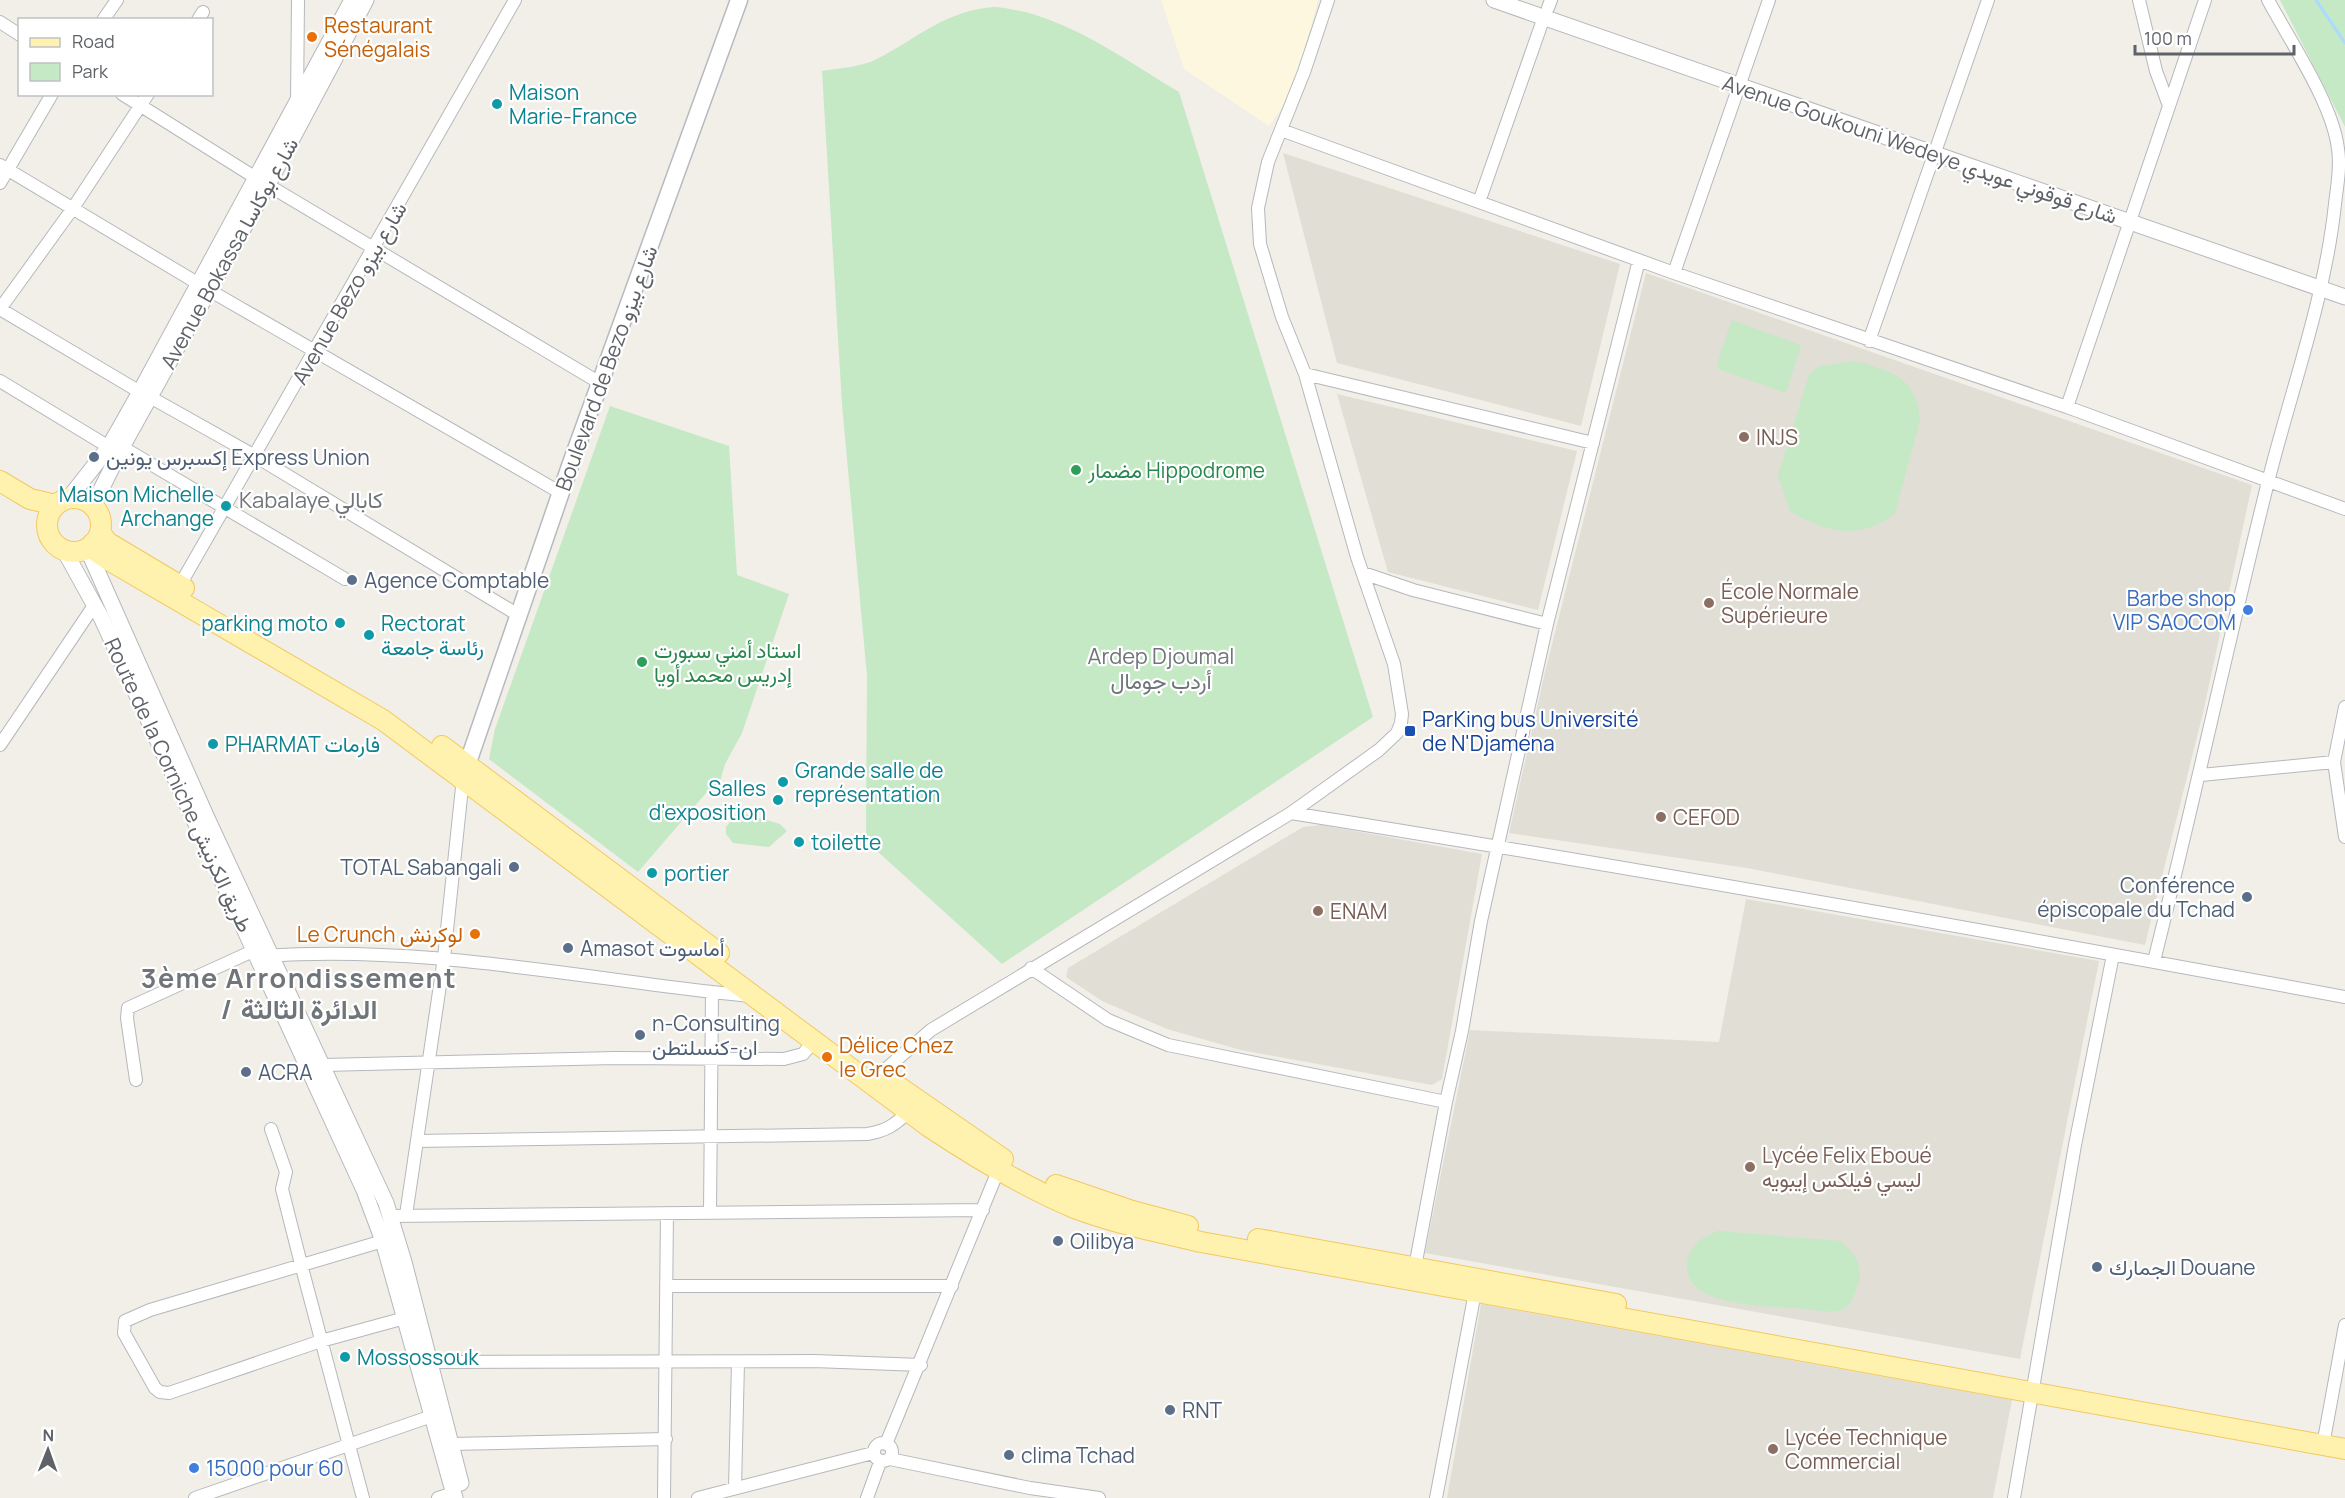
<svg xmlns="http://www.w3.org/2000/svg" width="2345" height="1498" viewBox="0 0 2345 1498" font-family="Manrope,Vazirmatn,sans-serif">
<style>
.commercial{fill:#fef7e0}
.education{fill:#e1ded6}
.green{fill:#c5e8c5}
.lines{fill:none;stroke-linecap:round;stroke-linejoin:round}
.stream{stroke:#aadaff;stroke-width:3}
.minor-casing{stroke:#b5b8bc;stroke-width:14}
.tertiary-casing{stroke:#b5b8bc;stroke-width:17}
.secondary-casing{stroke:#b6babf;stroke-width:19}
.primary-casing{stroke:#f2c960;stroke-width:22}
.minor{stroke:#fff;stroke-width:12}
.tertiary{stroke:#fff;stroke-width:15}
.secondary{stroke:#fff;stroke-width:16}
.primary{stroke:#fff2af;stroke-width:20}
.food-dot{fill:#e8710a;stroke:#fff;stroke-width:2}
.culture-dot{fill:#0f9aa8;stroke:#fff;stroke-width:2}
.education-dot{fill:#8d6e63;stroke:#fff;stroke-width:2}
.service-dot{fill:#5c6f8a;stroke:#fff;stroke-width:2}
.leisure-dot{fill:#2e9e5b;stroke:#fff;stroke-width:2}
.shop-dot{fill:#3f7fe0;stroke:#fff;stroke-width:2}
.transit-dot{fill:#1a4fb4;stroke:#fff;stroke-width:2}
.labels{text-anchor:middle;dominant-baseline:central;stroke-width:4.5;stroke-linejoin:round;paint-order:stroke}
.food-label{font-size:21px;fill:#c56008;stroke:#fff;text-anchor:start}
.culture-label{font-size:21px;fill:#0d838f;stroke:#fff;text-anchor:start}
.street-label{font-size:21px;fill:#5f6368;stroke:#fff}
.education-label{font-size:21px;fill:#785e54;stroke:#fff;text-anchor:start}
.service-label{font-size:21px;fill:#4e5e75;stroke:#fff;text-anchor:start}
.leisure-label{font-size:21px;fill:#27864d;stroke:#fff;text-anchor:start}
.shop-label{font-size:21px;fill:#366cbe;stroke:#fff;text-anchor:end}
.transit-label{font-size:21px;fill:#164399;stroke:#fff;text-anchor:start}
.neighbourhood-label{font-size:22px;fill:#70757a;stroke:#fff}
.district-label{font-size:27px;font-weight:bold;letter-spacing:1.5px;fill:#70757a;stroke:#fff}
</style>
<rect width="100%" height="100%" fill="#f1efe8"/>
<!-- commercial -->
<path class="commercial" d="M1161 0H1318L1298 74 1287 100 1269 126 1184 69Z"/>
<!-- education -->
<path class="education" d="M1283 153 1620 264 1581 426 1337 363Z
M1646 273 2252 485 2203 713 2145 945 1747 868 1509 833 1545 672Z
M1337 394 1577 451 1538 610 1388 572Z
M1321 825 1482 854 1442 1079 1432 1085 1241 1050 1167 1029 1102 1001 1066 977 1068 968 1303 827Z
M1746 899 2099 961 2020 1359 1425 1253 1470 1030 1719 1042Z
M1481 1304 2012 1400 1993 1498H1447Z"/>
<!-- green -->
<path class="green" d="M2280 0H2345V127Z
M995 7C1063 13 1121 58 1179 92L1373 717 1002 964 866 841 867 676 842 404 822 71C839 68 862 67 877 59 918 38 946 10 995 7Z
M1732 320 1801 345 1786 393 1718 369 1717 364Z
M1854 361C1891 370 1918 378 1920 421L1895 513C1861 541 1825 533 1790 511L1778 476 1809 374 1820 366Z
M610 406 729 446 737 575 789 594 742 733 725 764 718 788 712 786 638 872 489 759 495 729Z
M738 812 780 824 787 831 769 847 733 843 726 834V827Z
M1718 1231 1841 1241C1854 1253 1864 1266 1858 1284 1854 1295 1853 1305 1841 1310 1829 1314 1808 1309 1795 1308 1766 1306 1676 1307 1688 1258 1692 1243 1705 1236 1718 1231Z"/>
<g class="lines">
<!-- stream -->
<path class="stream" d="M2316 0 2345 43"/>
<defs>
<path id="minor" d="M2139 0 2156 71 2168 103
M1548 8 1551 0
M103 20 117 0
M198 20 203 12
M0 22 20 35
M122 94 256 178 600 383
M297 102 298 0
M1281 130 1674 273 2067 407 2345 509
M0 165 199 284
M0 183 52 94
M1479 202 1544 17
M1674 273 1769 0
M209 290 561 493
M1869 341 1988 0
M1305 374 1593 443
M0 381 109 447
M140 392 0 309 73 208 148 94
M150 397 255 456 520 616
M2067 407 2205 0
M122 447 345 579
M1363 573 1413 590 1547 624
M180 585 515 0
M2345 707 2334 762 2345 837
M0 745 95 604
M2201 775 2334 762
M1291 813C1643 869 1994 932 2345 997
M265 956C414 945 564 975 712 992
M2154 961C2194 802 2228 642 2268 482 2291 390 2325 299 2335 204 2337 186 2341 167 2338 149 2333 104 2290 41 2268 0
M1031 968 1108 1020 1168 1045 1446 1102
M323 1065 615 1058 784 1059 803 1054 814 1041
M136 1080 127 1018 128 1008 255 950
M872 1084 880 1074 931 1030 1291 813 1379 750 1397 733 1401 723 1402 714 1394 664 1357 557 1305 374 1282 317 1260 244 1258 208 1268 162 1304 72 1328 0
M271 1129 286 1172 282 1189 301 1264 363 1498
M417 1141 867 1134C886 1131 895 1125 908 1112
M710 1212 712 992 751 996
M406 1215 444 958 463 778
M391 1216 983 1210
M383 1241 150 1310 125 1321 124 1333 155 1388 160 1392 169 1393 321 1341 405 1318
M1415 1267 1446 1102 1462 1031 1481 921 1547 624 1639 260
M666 1286H952
M430 1362 814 1361 921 1365
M874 1452a9 9 0 1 1 18 0a9 9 0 1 1-18 0Z
M451 1444 666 1439
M886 1444 1000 1166
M2323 1445 2345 1325
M890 1459 1030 1488 1099 1498
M735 1488 738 1362
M195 1498 432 1416
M438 1498 454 1493
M664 1498 667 1213
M698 1498 873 1453
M867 1498 880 1462
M1436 1498 1476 1287
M2014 1498 2075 1145 2113 955"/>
<path id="tertiary" d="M1494 0 2345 297
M69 498 109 447 140 392 352 0
M93 506 122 447 268 184 366 0
M87 548 207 818 386 1203 404 1262 461 1483
M64 550 101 617 364 1190 383 1241 455 1498"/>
<path id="secondary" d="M464 774 571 463 739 0"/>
<path id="primary" d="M0 481 30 499 56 505
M47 525a27 27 0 1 1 54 0a27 27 0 1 1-54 0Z
M100 532 107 542 184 588
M93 543 98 553 107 559 383 720 928 1126C976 1158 1024 1187 1077 1209 1117 1224 1160 1232 1201 1242L2345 1449
M442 746 719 953
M889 1080 1003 1159
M1056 1185 1132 1211 1188 1226
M1258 1239 1616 1304"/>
</defs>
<!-- minor casing -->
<use href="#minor" class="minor-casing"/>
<!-- tertiary casing -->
<use href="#tertiary" class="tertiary-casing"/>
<!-- secondary casing -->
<use href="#secondary" class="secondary-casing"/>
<!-- primary casing -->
<use href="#primary" class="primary-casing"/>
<!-- minor -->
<use href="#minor" class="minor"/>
<!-- tertiary -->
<use href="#tertiary" class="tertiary"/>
<!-- secondary -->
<use href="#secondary" class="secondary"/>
<!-- primary -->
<use href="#primary" class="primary"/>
</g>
<!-- markers -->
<g class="food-dot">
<circle cx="312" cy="37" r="6"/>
<circle cx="475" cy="934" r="6"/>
<circle cx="827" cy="1057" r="6"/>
</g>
<g class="culture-dot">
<circle cx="497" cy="104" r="6"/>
<circle cx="226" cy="506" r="6"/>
<circle cx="340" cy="623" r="6"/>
<circle cx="369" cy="635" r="6"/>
<circle cx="213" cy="744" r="6"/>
<circle cx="783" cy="782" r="6"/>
<circle cx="778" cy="800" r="6"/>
<circle cx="799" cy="842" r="6"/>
<circle cx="652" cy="873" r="6"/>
<circle cx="345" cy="1357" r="6"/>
</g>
<g class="education-dot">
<circle cx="1744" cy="437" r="6"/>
<circle cx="1709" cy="603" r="6"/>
<circle cx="1661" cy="817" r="6"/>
<circle cx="1318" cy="911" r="6"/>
<circle cx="1750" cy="1167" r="6"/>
<circle cx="1773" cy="1449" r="6"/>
</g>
<g class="service-dot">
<circle cx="94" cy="457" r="6"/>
<circle cx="352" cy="580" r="6"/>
<circle cx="514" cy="867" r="6"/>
<circle cx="2247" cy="897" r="6"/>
<circle cx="568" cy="948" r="6"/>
<circle cx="640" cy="1035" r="6"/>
<circle cx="246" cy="1072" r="6"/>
<circle cx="1058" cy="1241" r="6"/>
<circle cx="2097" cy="1267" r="6"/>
<circle cx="1170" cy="1410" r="6"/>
<circle cx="1009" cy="1455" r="6"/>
</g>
<g class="leisure-dot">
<circle cx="1076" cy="470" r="6"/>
<circle cx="642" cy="662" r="6"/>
</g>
<g class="shop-dot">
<circle cx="2248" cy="610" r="6"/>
<circle cx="194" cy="1468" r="6"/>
</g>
<rect class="transit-dot" x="1404" y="725" width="12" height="12" rx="3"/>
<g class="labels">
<!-- food labels -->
<g class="food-label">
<text x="324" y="25">Restaurant<tspan x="324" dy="24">Sénégalais</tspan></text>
<text x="463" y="934" text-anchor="end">Le Crunch لوكرنش</text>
<text x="839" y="1045">Délice Chez<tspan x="839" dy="24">le Grec</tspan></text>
</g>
<!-- culture labels -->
<g class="culture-label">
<text x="509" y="92">Maison<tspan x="509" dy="24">Marie-France</tspan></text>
<text x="214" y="494" text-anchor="end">Maison Michelle<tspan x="214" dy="24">Archange</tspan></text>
<text x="328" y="623" text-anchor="end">parking moto</text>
<text x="381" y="623">Rectorat<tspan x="381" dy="24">رئاسة جامعة</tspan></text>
<text x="225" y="744">PHARMAT فارمات</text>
<text x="795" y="770">Grande salle de<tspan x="795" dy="24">représentation</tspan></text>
<text x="766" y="788" text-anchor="end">Salles<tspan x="766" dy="24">d'exposition</tspan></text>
<text x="811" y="842">toilette</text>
<text x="664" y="873">portier</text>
<text x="357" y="1357">Mossossouk</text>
</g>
<!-- street labels -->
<g class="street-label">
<text transform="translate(1920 149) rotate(19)">Avenue Goukouni Wedeye شارع قوقوني عويدي</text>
<text transform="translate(229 253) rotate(-61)">Avenue Bokassa شارع بوكاسا</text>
<text transform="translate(349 293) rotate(-60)">Avenue Bezo شارع بيزو</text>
<text transform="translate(606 368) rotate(-70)">Boulevard de Bezo شارع بيزو</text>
<text transform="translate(179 785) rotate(65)">Route de la Corniche طريق الكرنيش</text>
</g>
<!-- education labels -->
<g class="education-label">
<text x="1756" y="437">INJS</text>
<text x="1721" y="591">École Normale<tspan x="1721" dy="24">Supérieure</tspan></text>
<text x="1673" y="817">CEFOD</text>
<text x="1330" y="911">ENAM</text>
<text x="1762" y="1155">Lycée Felix Eboué<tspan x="1762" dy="24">ليسي فيلكس إيبويه</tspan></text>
<text x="1785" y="1437">Lycée Technique<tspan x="1785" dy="24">Commercial</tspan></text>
</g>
<!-- service labels -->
<g class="service-label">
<text x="106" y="457">إكسبرس يونين Express Union</text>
<text x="364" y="580">Agence Comptable</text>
<text x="502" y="867" text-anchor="end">TOTAL Sabangali</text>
<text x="2235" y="885" text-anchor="end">Conférence<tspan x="2235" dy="24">épiscopale du Tchad</tspan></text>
<text x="580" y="948">Amasot أماسوت</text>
<text x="652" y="1023">n-Consulting<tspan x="652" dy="24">ان-كنسلتطن</tspan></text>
<text x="258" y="1072">ACRA</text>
<text x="1070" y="1241">Oilibya</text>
<text x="2109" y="1267">الجمارك Douane</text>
<text x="1182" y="1410">RNT</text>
<text x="1021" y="1455">clima Tchad</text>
</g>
<!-- leisure labels -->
<g class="leisure-label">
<text x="1088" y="470">مضمار Hippodrome</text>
<text x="654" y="650">استاد أمني سبورت<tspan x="654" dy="24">إدريس محمد أويا</tspan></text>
</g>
<!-- shop labels -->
<g class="shop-label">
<text x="2236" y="598">Barbe shop<tspan x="2236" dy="24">VIP SAOCOM</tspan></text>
<text x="206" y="1468" text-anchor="start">15000 pour 60</text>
</g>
<!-- transit labels -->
<g class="transit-label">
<text x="1422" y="719">ParKing bus Université<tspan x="1422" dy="24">de N'Djaména</tspan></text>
</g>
<!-- neighbourhood labels -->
<g class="neighbourhood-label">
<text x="311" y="500">Kabalaye كابالي</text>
<text x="1161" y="656">Ardep Djoumal<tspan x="1161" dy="25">أردب جومال</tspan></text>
</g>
<!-- district labels -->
<g class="district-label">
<text x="299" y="977">3ème Arrondissement<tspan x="299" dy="31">/ الدائرة الثالثة</tspan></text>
</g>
</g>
<!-- legend -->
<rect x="18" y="18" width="195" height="78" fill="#ffffff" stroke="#bfc1c3" stroke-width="1.5"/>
<rect x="30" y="38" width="30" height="9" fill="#fff2af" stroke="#bfc1c3" stroke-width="1.5"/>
<text x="72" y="48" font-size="18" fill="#5f6368">Road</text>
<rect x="30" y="63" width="30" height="18" fill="#c5e8c5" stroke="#bfc1c3" stroke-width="1.5"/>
<text x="72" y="78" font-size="18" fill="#5f6368">Park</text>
<!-- north arrow -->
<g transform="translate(48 1450) rotate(1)" stroke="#ffffff" stroke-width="4.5" paint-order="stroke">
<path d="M0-4.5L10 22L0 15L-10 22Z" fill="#5f6368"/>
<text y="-9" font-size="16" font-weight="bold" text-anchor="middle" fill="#5f6368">N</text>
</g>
<!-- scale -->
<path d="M2135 45v9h159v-9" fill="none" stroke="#5f6368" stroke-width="3"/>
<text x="2144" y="45" font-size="18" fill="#5f6368" stroke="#ffffff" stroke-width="4.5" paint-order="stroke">100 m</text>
</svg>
